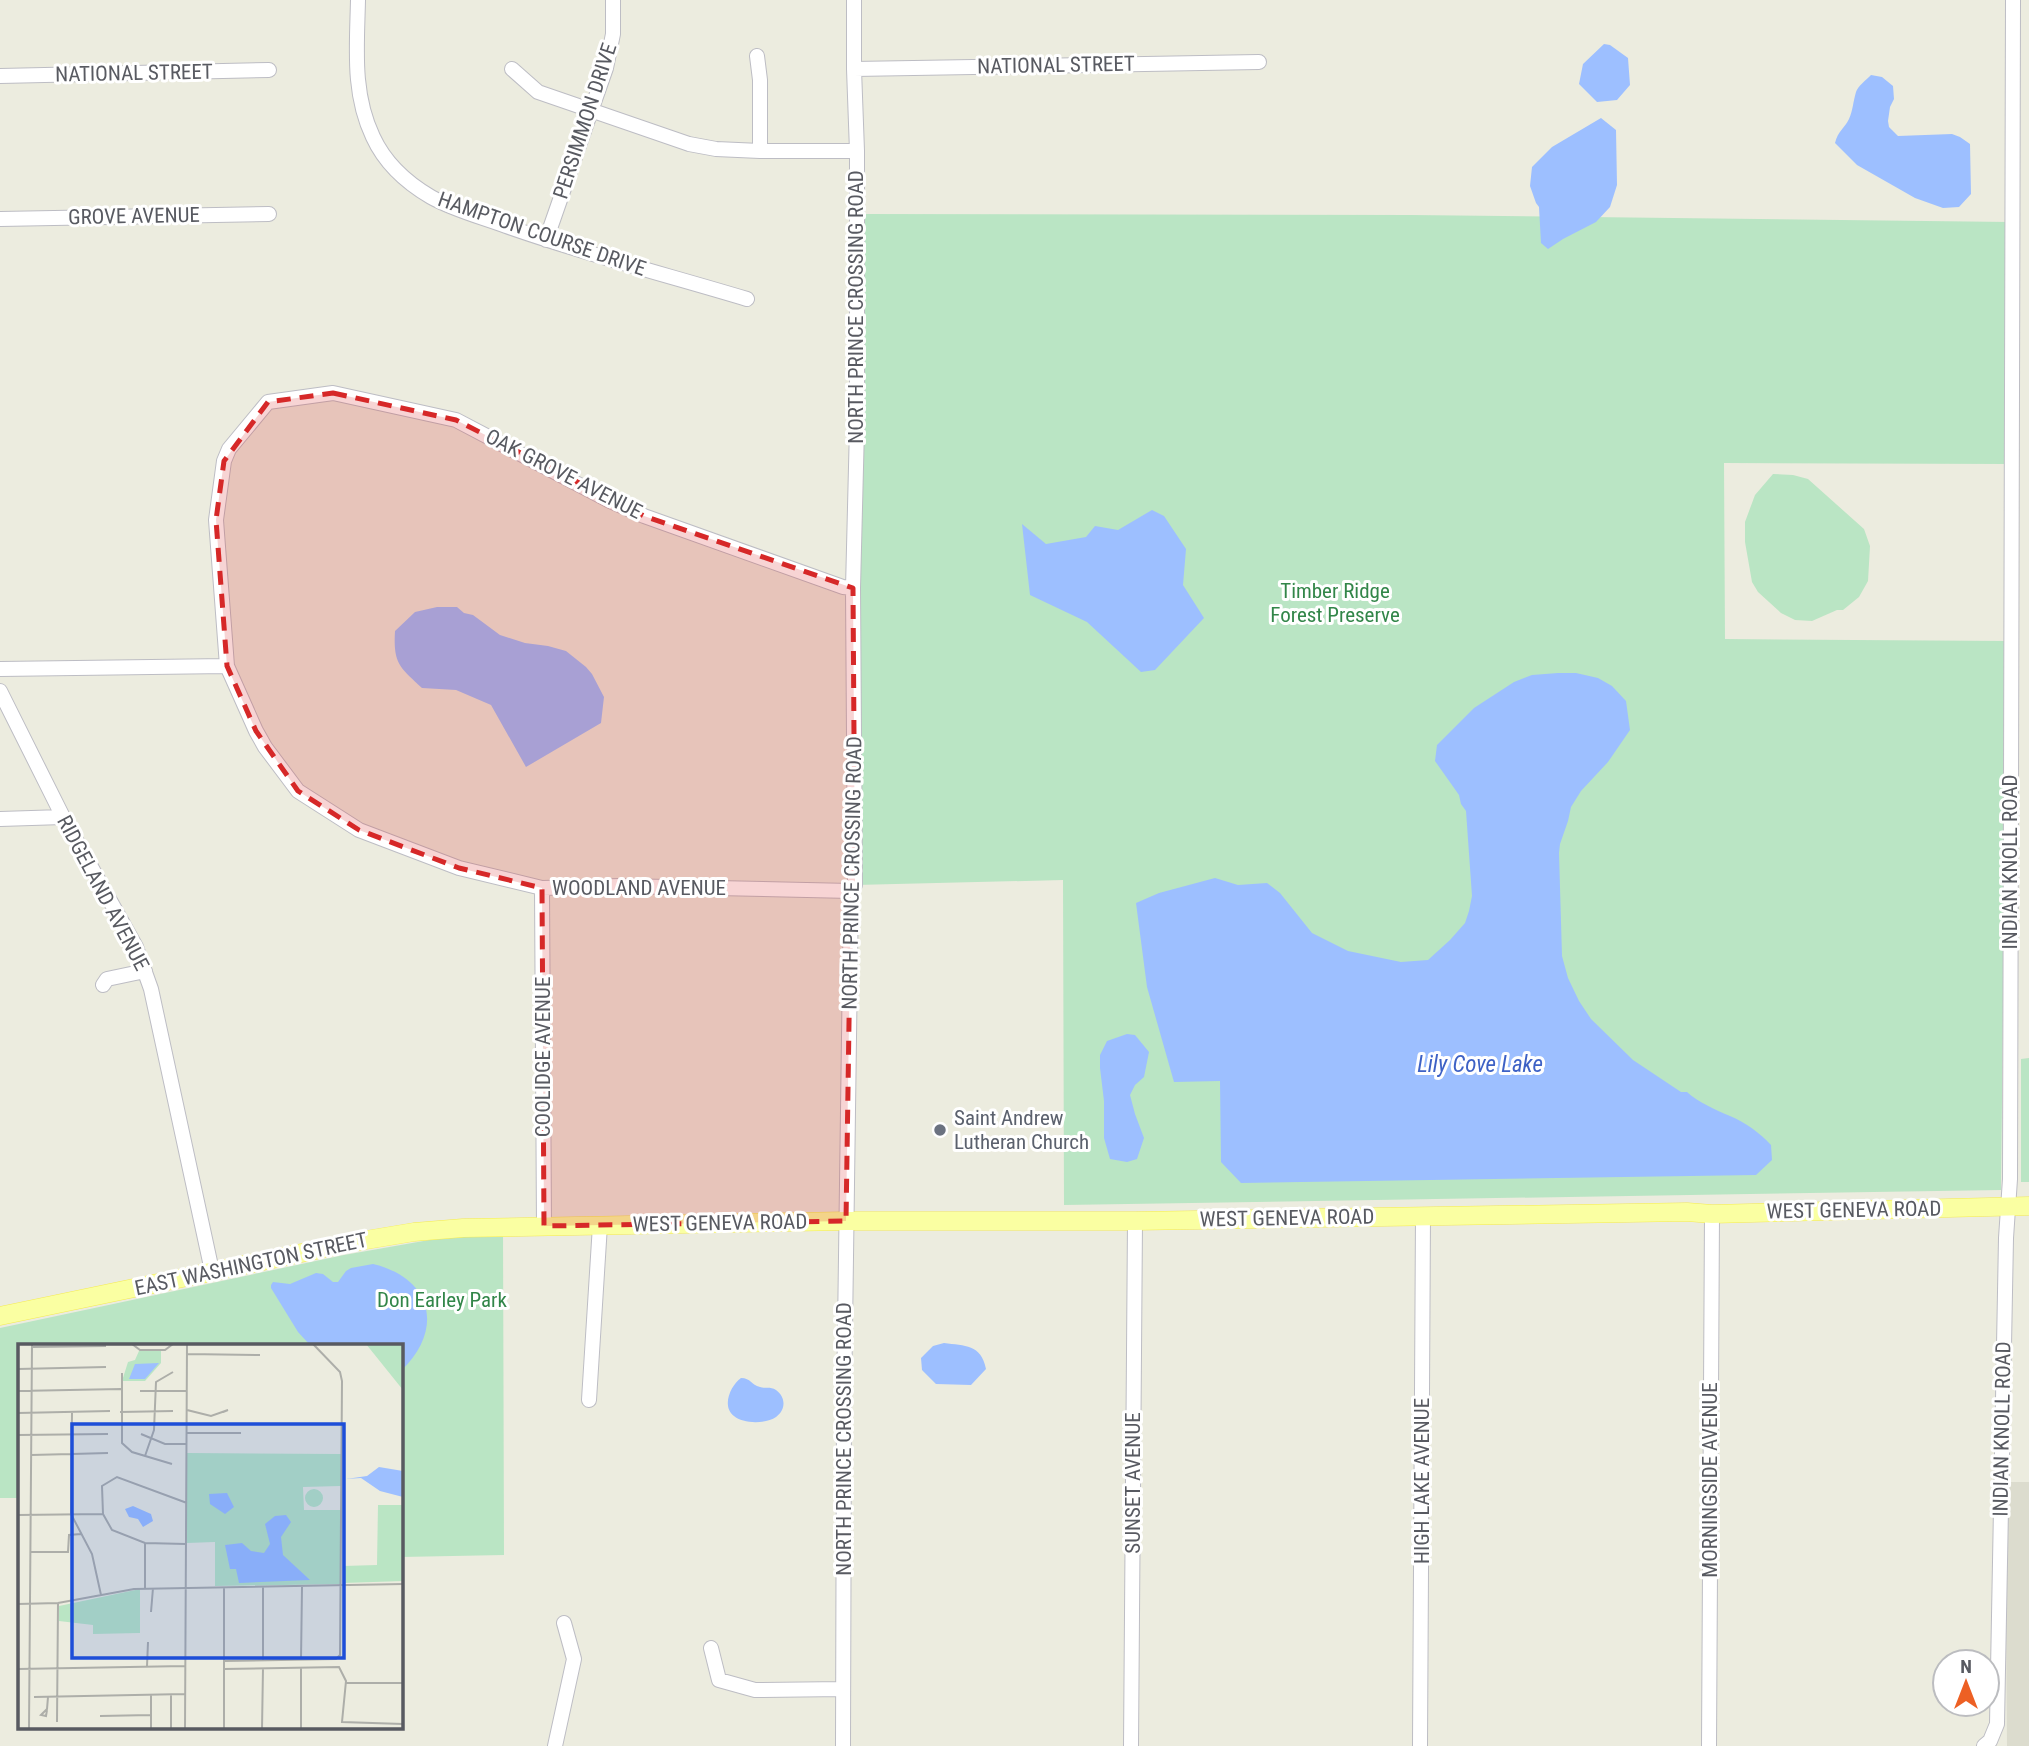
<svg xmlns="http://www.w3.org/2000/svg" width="2029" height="1746" viewBox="0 0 2029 1746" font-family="'Roboto Condensed',sans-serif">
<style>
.education{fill:#dcdcce}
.green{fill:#bae5c4}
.water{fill:#9dbfff}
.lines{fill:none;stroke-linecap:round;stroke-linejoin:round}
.minor-casing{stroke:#bdbdc4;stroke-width:16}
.major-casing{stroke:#f5eb50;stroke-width:19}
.minor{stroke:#fff;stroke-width:14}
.major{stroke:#faffa2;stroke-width:18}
.marked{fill:#d62828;fill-opacity:0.2;stroke:#d62828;stroke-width:5;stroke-dasharray:14 9;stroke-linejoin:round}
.worship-dot{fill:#6b7280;stroke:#fff;stroke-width:2.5}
.labels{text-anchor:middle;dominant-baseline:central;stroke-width:6;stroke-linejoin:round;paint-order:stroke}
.street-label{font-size:21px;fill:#585a61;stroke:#fff}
.park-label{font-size:21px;fill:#328649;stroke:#fff}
.worship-label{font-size:21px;fill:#5b616d;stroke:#fff;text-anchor:start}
.water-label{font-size:23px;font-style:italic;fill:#3d61c5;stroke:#fff}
.inset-road{fill:none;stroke:#adaea9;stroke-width:2}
.view{fill:#1d4ed8;fill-opacity:0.15;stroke:#1d4ed8;stroke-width:3.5}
.inset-edge{fill:none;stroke:#585a61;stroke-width:3.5}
</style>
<rect width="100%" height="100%" fill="#ececdf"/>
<!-- education -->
<path class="education" d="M2005 1482H2029V1746H2007Z"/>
<!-- green -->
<path class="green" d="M857 214 1411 215 2010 222 2008 464 1724 463 1725 639 2007 641 2001 1190 1064 1205 1063 880 855 885Z
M1773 474 1793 475 1808 479 1864 529 1870 546 1868 581 1859 597 1843 610H1837L1812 621 1795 620 1781 613 1758 592 1752 582 1745 542V522L1755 495Z
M2029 1058V1182H2021V1059Z
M503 1227 504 1555 401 1557V1345H19V1498H0V1328L344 1255Z"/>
<!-- water -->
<path class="water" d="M1604 44 1610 45 1628 58 1630 85 1617 100 1597 102 1579 84 1583 64Z
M1871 75 1882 77 1893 86 1894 99 1890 107 1888 121 1889 127 1898 136 1952 134 1960 137 1970 144 1971 194 1959 207 1943 208 1915 198 1857 165 1835 143C1838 131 1844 129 1849 119 1853 110 1853 102 1856 92 1858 86 1866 80 1871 75Z
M1601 118 1616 130 1617 185 1610 207 1596 222 1563 239 1548 249 1541 243 1539 207 1536 203 1530 186 1532 167 1552 147Z
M1152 510 1164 516 1186 549 1183 585 1204 618 1155 670 1141 672 1087 622 1030 595 1022 524 1046 544 1086 537 1095 526 1118 530Z
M437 607H457L464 613 473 615 500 635 525 643 548 646 566 651 586 667 592 674 604 697 601 723 526 767 491 705 456 690 422 688C400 667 393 664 395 631L415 612Z
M1558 673H1576L1598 678 1612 686 1626 701 1630 730 1608 762 1581 791 1571 807 1568 821 1560 844 1559 853 1562 956 1568 978 1579 1001 1591 1019 1633 1060 1681 1092H1687C1698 1102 1716 1110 1730 1116 1745 1122 1760 1133 1771 1145L1772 1160 1756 1175 1241 1183 1221 1162 1220 1081 1174 1082 1147 987 1136 903 1159 893 1215 878 1238 885 1267 883 1280 893 1312 933 1348 951 1401 962 1428 960 1450 940 1465 923 1469 911 1472 896 1466 811 1461 804 1459 795 1435 761 1437 745 1474 708 1514 682 1532 675Z
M1127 1034 1135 1035 1149 1052 1144 1077 1135 1085 1130 1095 1135 1114 1144 1138 1137 1159 1127 1162 1110 1159 1104 1138V1101L1100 1068V1055L1107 1041Z
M373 1264C432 1278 445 1329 401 1371V1345H310L298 1332 271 1288V1285L273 1282 290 1284 316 1273 323 1274 333 1282H338L346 1271 351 1268Z
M944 1343C965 1346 981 1344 986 1369L971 1385 936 1384 922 1370 921 1358 933 1346Z
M741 1378C751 1378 751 1385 760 1387 765 1389 770 1386 776 1390 786 1397 786 1410 776 1417 766 1424 743 1424 734 1416 721 1406 731 1385 741 1378Z"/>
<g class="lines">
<defs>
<path id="minor" d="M358 0C357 47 352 93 373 137 385 163 407 183 431 197 454 210 482 217 506 226 585 254 667 275 747 299
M757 56 760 80V151
M512 69 538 92 689 144 716 149 760 151H857
M854 69 1259 62
M0 76 269 70
M0 219 269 214
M546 240 606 68 613 34V0
M0 669 227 666
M0 691 63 817 136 947 151 989 212 1271
M0 819 63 817
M542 888 544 1226
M851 891 620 886 542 888 459 868 359 830 298 791 265 747 256 731 227 666 216 520 224 461 229 449 268 402 333 393 456 420 610 501 644 516 843 587 853 588
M103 985 107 979 145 971
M589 1400 600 1225
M711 1648 719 1680 755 1690 843 1689
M555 1746 574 1659 564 1623
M843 1746 844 1403 851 891 855 885 853 588 857 427V151L854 69V0
M1131 1746 1135 1221
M1420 1746 1423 1215
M1709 1746 1712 1214
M1984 1746 1990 1741 1997 1724 2006 1238 2010 1179 2013 0"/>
<path id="major" d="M0 1316 354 1242 414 1232 463 1228 846 1221H1135L1687 1212 1712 1214 2029 1206"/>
</defs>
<!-- minor casing -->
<use href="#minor" class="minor-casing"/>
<!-- major casing -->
<use href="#major" class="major-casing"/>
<!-- minor -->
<use href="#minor" class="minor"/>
<!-- major -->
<use href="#major" class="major"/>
</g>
<!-- marked area -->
<path class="marked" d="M333 393 456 420 644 516 853 588 855 885 851 891 846 1221 544 1226 542 888 459 868 359 830 298 791 256 731 227 666 216 520 224 461 268 402Z"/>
<!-- markers -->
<circle class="worship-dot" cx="940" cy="1130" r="7"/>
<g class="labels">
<!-- street labels -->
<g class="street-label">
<text transform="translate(1056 65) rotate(-1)">NATIONAL STREET</text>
<text transform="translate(134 73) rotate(-1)">NATIONAL STREET</text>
<text transform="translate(585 121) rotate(-72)">PERSIMMON DRIVE</text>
<text transform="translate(134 216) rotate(-1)">GROVE AVENUE</text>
<text transform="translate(542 234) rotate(19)">HAMPTON COURSE DRIVE</text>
<text transform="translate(856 307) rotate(-90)">NORTH PRINCE CROSSING ROAD</text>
<text transform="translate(564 474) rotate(27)">OAK GROVE AVENUE</text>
<text transform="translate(2010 862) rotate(-90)">INDIAN KNOLL ROAD</text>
<text transform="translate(852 873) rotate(-89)">NORTH PRINCE CROSSING ROAD</text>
<text x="639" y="888">WOODLAND AVENUE</text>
<text transform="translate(103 893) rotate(62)">RIDGELAND AVENUE</text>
<text transform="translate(543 1057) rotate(-90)">COOLIDGE AVENUE</text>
<text transform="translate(1854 1210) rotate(-1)">WEST GENEVA ROAD</text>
<text transform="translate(1287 1218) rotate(-1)">WEST GENEVA ROAD</text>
<text transform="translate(720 1223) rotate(-1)">WEST GENEVA ROAD</text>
<text transform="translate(251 1264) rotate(-12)">EAST WASHINGTON STREET</text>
<text transform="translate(2002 1429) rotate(-89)">INDIAN KNOLL ROAD</text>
<text transform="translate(844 1439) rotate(-90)">NORTH PRINCE CROSSING ROAD</text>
<text transform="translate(1710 1480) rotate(-90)">MORNINGSIDE AVENUE</text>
<text transform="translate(1422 1481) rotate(-90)">HIGH LAKE AVENUE</text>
<text transform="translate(1133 1483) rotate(-90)">SUNSET AVENUE</text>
</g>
<!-- park labels -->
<g class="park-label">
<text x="1335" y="591">Timber Ridge<tspan x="1335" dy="24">Forest Preserve</tspan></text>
<text x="442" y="1300">Don Earley Park</text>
</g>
<!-- worship labels -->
<g class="worship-label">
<text x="954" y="1118">Saint Andrew<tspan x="954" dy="24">Lutheran Church</tspan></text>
</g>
<!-- water labels -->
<g class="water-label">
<text x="1480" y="1064">Lily Cove Lake</text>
</g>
</g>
<!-- overview -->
<g transform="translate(18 1344)">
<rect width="385" height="385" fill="#ececdf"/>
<path d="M348 0H385V46ZM143 6V19L127 37H104L110 18 117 16 121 7ZM169 109 324 110 323 142 285 143 286 166H323L322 240 197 242V198L169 199ZM287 154a9 9 0 1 1 18 0a9 9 0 1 1-18 0ZM360 161H385V237L325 239V222L359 221ZM122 245V289L75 290V281L41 277V262Z" fill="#bae5c4"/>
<path d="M141 19 127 35H111L117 20ZM361 123 385 127V153L362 147 343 134 328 135 349 132ZM209 149 216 163 207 170 192 160 191 150ZM115 162 133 170 135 177 125 183 120 175 111 173 107 165ZM268 171 273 178 263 193 265 211 292 236 221 239 218 225H212L207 201 224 199 233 207 246 209 252 200 247 180 257 172Z" fill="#9dbfff"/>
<path class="inset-road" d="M114 0 122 6H147L155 0M14 3 88 2M169 10 242 11M0 25 88 23M104 29V99L114 108 154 120M0 47 103 45M122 47H169M169 66 193 72 210 66 205 68M54 68 53 170 74 210 83 251M102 68 155 67M0 69 92 67M169 89H223M123 90 147 100H169M0 91 90 90M54 110 90 109M13 111 53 110M127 112 136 86 138 38 155 28M0 171 85 170M127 199V245M168 200 127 199 94 186 85 170 84 142 99 133 169 159M12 208H50L51 191 63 190M0 260 40 259 116 245 385 240M133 268 135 244M245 316V243M283 316 284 243M206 317 318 315 322 311 324 37 322 28 295 0M129 322 130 298M0 325 167 322M206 325 321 323 328 337 324 378 385 380M328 339H385M16 353 167 350M29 366 28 372 23 371 29 365 30 353M82 372 133 371M39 378 40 259M11 385 14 0M133 385V351M153 385V351M167 385 169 0M206 385V244M244 385 245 324M283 385V323"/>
<path class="view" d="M54 80H326V314H54Z"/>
<rect width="385" height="385" class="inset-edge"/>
</g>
<!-- north arrow -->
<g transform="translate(1966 1683)"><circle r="33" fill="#ffffff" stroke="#bcbdc0" stroke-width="2"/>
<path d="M0-5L12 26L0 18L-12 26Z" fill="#ed6024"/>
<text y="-10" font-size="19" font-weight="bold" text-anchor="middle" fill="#585a61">N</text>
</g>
</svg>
